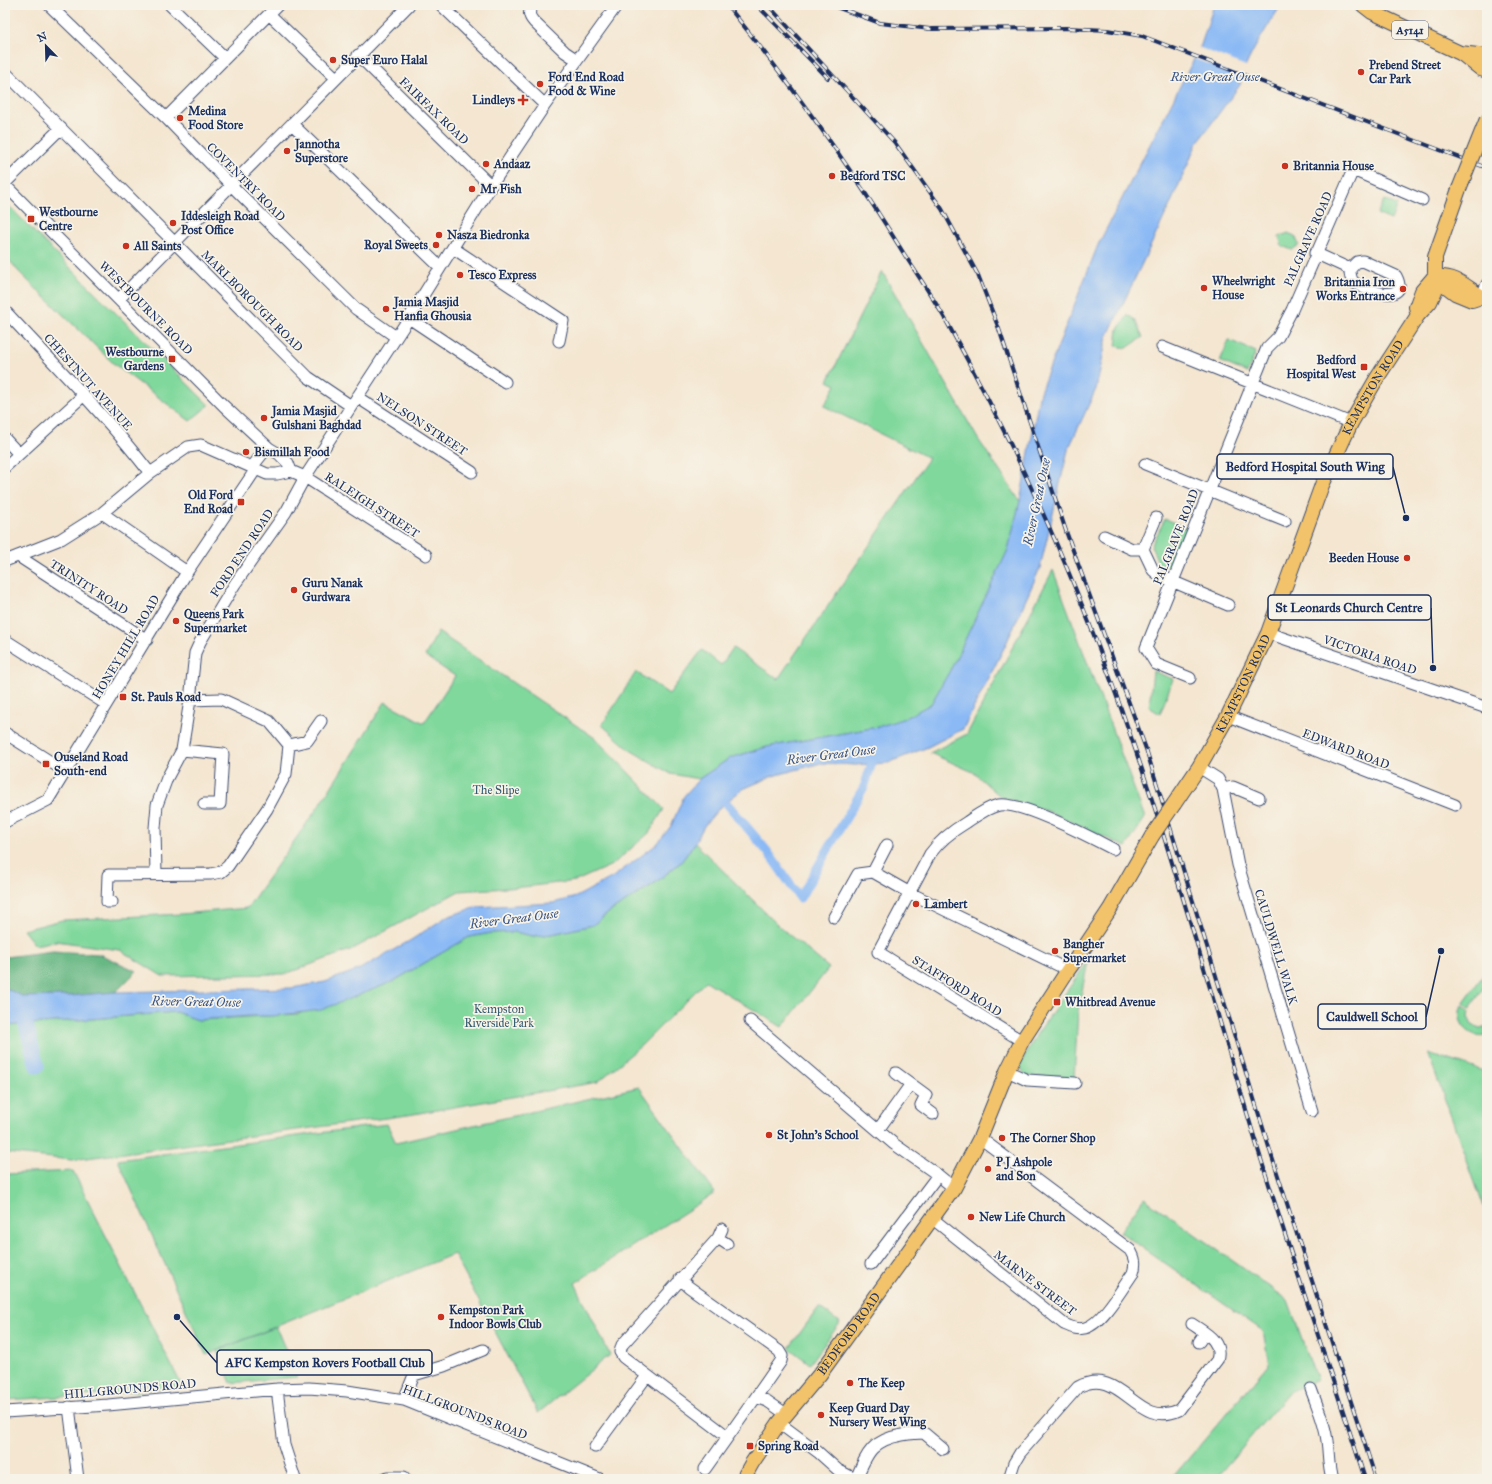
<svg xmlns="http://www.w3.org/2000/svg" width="1492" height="1484" viewBox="0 0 1492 1484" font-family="'IM FELL Great Primer',serif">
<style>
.green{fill:#80d89c;stroke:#4e847d}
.forest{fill:#68b884;stroke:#427471}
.water{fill:#8ab9f5;stroke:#5274aa}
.pier{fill:#f4e6d0}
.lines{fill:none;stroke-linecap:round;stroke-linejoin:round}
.canal{stroke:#8ab9f5;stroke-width:9}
.river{stroke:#8ab9f5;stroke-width:15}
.minor-casing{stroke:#3c4a6f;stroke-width:13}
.major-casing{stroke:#3c4a6f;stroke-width:16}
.minor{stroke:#fff;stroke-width:11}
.major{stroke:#f2c36a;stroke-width:14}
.rail-casing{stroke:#1b2f5e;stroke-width:4}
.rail{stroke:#f7f3e8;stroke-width:2.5;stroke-dasharray:8;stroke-linecap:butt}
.major-bridge-casing{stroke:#3c4a6f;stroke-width:16;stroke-linecap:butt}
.major-bridge{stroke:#f2c36a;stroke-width:14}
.poi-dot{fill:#c8321e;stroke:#f7f3e8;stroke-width:1.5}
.labels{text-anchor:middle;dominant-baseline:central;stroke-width:3.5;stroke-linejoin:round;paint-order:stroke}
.shield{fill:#f7f3e8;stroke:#5d6a87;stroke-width:1}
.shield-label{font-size:11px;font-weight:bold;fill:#1b2f5e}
.poi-label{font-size:12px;font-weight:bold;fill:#1b2f5e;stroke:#f7f3e8;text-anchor:start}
.street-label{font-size:12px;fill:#1b2f5e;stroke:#f7f3e8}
.park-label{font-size:12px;fill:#34596e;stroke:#f7f3e8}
.water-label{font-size:13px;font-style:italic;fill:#375284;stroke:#f7f3e8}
.leader{fill:none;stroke:#1b2f5e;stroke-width:1.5}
.callout-dot{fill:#1b2f5e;stroke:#f7f3e8;stroke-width:1.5}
.callout{fill:#f7f3e8;stroke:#1b2f5e;stroke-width:1.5}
.callout-label{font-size:13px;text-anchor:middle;font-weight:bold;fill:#1b2f5e}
</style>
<rect width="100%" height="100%" fill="#f7f3e8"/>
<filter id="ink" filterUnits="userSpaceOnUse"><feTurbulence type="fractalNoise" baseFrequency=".025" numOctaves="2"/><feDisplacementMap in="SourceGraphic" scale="8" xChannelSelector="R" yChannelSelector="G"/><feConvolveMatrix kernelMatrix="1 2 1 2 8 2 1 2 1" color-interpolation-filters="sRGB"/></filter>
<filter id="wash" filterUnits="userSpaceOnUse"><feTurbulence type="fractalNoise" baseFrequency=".012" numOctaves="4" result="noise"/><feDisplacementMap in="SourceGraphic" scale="16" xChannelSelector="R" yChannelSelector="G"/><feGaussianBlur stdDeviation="0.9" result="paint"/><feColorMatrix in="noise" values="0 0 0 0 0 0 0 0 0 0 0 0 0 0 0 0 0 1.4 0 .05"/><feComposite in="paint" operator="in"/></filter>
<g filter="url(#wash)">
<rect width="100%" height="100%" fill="#f4e6d0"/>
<!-- green -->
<path class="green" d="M1384 200 1397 205 1391 220 1377 214Z
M5 202C72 271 141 337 209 405L190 421 114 364 19 272 5 255Z
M1288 233 1295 236 1299 245 1292 250 1282 246 1279 237Z
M882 271 978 439 1020 501 1008 550 952 667 931 704 905 718 878 727 767 747 730 758 699 779 671 774 630 750 602 725 636 672 669 694 702 650 721 665 733 648 778 679 929 458 824 406 836 385 828 381Z
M1128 315 1135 320 1143 337 1127 348 1116 346 1118 329Z
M1229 340 1256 352 1247 373 1220 361Z
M1165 519 1189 529 1171 567 1159 565 1151 546Z
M1053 570 1145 818 1126 847 1050 812 1001 797 973 772 930 753 967 734Z
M438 632 595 738 664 809 649 833 612 865 576 881 523 887 459 891 353 949 285 974 162 976 120 950 56 941 35 945 23 930 62 920 181 914 247 908 321 803 385 702 424 723 455 676 425 656Z
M1153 671 1173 679 1160 714 1149 707Z
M695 843 780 927 829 968 782 1027 706 981 643 1044 598 1082 408 1115 72 1160 5 1153V1026L176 1012 198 1020 298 1014 392 982 469 937 491 933 515 932 533 936 552 934 593 925 611 911 655 883 681 862Z
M1088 961 1078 1011 1074 1079 1026 1076 1019 1066 1037 1034Z
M1487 970V984L1470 1008 1463 1003Z
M1462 1005 1469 1010 1468 1017 1472 1025 1480 1028 1487 1026V1035C1469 1039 1454 1022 1462 1005Z
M1428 1053 1487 1072V1216Z
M639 1087 715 1193 575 1283 610 1355 538 1413 454 1254 206 1355 118 1160 387 1124 396 1143Z
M73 1171 182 1386 113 1394 5 1400V1174Z
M1144 1198 1288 1300 1317 1381 1290 1391 1215 1479H1171L1269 1364 1263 1331 1120 1232Z
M819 1307 840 1323 810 1364 789 1348Z
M276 1327 297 1377 231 1383 217 1351Z"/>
<!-- forest -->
<path class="forest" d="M53 951 99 954 137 971 116 992 69 996 24 997 5 988V957Z"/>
<!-- water -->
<path class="water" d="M1214 5H1281C1268 27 1244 60 1240 85L1197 143 1170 205 1107 337 1096 389 1068 450 1040 568 1006 644 963 729 928 747 888 763 855 765 821 763 773 776 743 789 721 806 704 826 695 843 681 862 655 883 611 911 593 925 552 934 533 936 515 932 491 933 469 937 392 982 321 1010 272 1016H250L198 1020 176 1012 5 1026V988L24 997 69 996 116 992 292 988 325 982 360 969 411 940 446 917 477 907 553 903 576 897 613 877 657 844 671 826 684 796 699 779 730 758 767 747 878 727 905 718 931 704 952 667 1008 550 1020 501 1040 392 1098 245 1193 61 1201 45Z"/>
<!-- pier -->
<path class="pier" d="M1198 47 1248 67 1243 78 1193 58Z"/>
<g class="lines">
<!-- canal -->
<path class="canal" d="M718 793 767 851 800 898 865 785 875 753"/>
<!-- river -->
<path class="river" d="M5 1017 22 1010 37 1066"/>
</g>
</g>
<g filter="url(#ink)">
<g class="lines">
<defs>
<path id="minor" d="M49 5 166 118 232 186 356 309 396 337
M170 5 224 57
M441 5 545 105
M534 5C528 11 528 15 534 22L565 52 577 60
M269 14 336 78
M358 55 491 186
M5 72 308 377 351 406
M166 118 278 5
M293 125 440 267
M5 183 61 128
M5 185 224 406 269 448 279 454 288 463 291 471
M453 248 563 321 559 341
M1315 253 1350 269
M1363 261 1396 276C1411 305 1366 291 1355 283 1350 280 1350 274 1350 269L1357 262Z
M1481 297 1487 284
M119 299 409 5
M5 311C54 364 106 416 150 473
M409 318 505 382
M1162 347C1225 373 1288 397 1351 423
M357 397 472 472
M5 439 19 454
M1145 464 1285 521
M5 467 84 395
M252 467 263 453 269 448
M291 471 305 477 409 318 491 186 545 105 617 5
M102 513 187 572
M1104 536 1132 549H1143L1153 570 1160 576 1228 605
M1143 549 1156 518
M18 556 147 640
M5 561 61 539 102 513 150 473 188 447 201 445 267 474H277L291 471
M1268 633 1487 708
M5 640 106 704
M1190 678 1156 664 1146 648 1267 348 1278 337 1292 310 1353 170 1422 200
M1228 716 1455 805
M5 733 65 771
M289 745 307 741 321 721
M182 750 223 754 220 804H204
M1199 767 1218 779 1223 789 1238 865 1312 1111
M1223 789 1233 787 1259 798
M5 822 48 800 187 572 256 469
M873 872 887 845
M156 874 155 828 157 805 167 778 182 750 190 700 195 653 200 642 235 584 286 512 305 477 426 555
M112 902H107L108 875 211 874 221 872 228 866 267 809 286 774 289 745 269 721 221 699 190 700
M834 917 858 874 873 872 910 893 1068 970
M750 1021 894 1144 938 1175
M1022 1041 878 952 930 854C940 840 952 831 967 822 976 816 988 807 999 805 1021 801 1092 838 1113 849
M1007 1071 1027 1080 1075 1083
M896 1073 926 1095 921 1105 933 1114
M878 1130 911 1084
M933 1219 1064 1324C1071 1327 1077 1330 1085 1328 1102 1324 1123 1287 1133 1273 1136 1264 1135 1258 1130 1250L980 1138
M722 1229 718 1238 622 1345 620 1352 623 1357 727 1436
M718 1238 727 1244
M871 1264 938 1175 954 1188
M680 1279 689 1287 779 1351 782 1356 781 1361 756 1397
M1199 1342 1205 1333
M277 1389 284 1445 295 1479
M1311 1389C1317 1406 1325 1423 1327 1441 1329 1454 1328 1466 1332 1479
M404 1400 414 1375 444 1366 483 1350
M69 1407 78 1479
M5 1412 108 1405 277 1389 309 1388 347 1391 404 1400 600 1479
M779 1423 818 1452 838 1470 855 1479
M595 1447 647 1376
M705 1469 756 1397 767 1401 786 1414
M383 1479 388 1477H404
M856 1479C867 1453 872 1440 902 1435 909 1434 917 1433 924 1433L943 1449
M1009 1479 1014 1463 1020 1453 1078 1387C1122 1364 1136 1430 1179 1410L1217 1360C1223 1341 1205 1333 1192 1324"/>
<g id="major">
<path d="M1363 5 1372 12 1460 53 1487 56"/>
<path d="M1462 54 1481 69 1487 71"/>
<path d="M1434 277C1459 275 1467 289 1487 300"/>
<path d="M1434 277 1455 293 1472 300 1481 297"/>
<path d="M1418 315 1416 307 1422 291 1434 277"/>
<path id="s1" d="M1174 804 1199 767 1228 716 1268 633 1322 485 1351 423 1377 378 1418 315 1430 302 1435 291V257L1459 189"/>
<path id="s2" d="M743 1479 752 1463 779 1423 820 1374 954 1188 980 1138 1007 1071 1022 1041 1068 970 1086 945 1110 909 1152 836"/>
</g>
</defs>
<!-- minor casing -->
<use href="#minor" class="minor-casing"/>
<!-- major casing -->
<use href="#major" class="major-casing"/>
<!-- minor -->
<use href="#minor" class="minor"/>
<!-- major -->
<use href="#major" class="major"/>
<defs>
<path id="rail" d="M727 5C792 85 852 169 906 257 921 280 936 302 949 326 988 397 1025 471 1057 545 1138 731 1192 929 1250 1123 1286 1243 1327 1360 1365 1479
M757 5 828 78
M768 5 895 143 942 209 978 275 999 329 1067 534 1146 749 1272 1157 1376 1479
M831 5 880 23 930 29 1068 28 1107 30 1142 36 1487 168"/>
</defs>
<!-- rail casing -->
<use href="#rail" class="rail-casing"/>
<!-- rail -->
<use href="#rail" class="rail"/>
<defs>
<path id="major-bridge" d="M1459 189 1487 119
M1152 836 1174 804"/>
</defs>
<!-- major-bridge casing -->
<use href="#major-bridge" class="major-bridge-casing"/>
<!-- major-bridge -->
<use href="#major-bridge" class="major-bridge"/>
</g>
</g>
<!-- markers -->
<g class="poi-dot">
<circle cx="333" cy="60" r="4"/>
<circle cx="1361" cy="72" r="4"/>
<circle cx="540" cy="84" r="4"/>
<path d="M521 94h4v4h4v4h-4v4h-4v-4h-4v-4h4z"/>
<circle cx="180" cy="118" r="4"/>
<circle cx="287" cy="151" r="4"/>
<circle cx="486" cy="164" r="4"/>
<circle cx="1285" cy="166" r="4"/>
<circle cx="832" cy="176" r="4"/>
<circle cx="472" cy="189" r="4"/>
<rect x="27" y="215" width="8" height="8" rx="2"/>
<circle cx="173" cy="223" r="4"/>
<circle cx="439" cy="235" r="4"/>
<circle cx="436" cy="245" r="4"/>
<circle cx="126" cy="246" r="4"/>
<circle cx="460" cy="275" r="4"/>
<circle cx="1204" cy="288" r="4"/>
<circle cx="1403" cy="289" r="4"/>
<circle cx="386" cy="309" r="4"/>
<rect x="168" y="355" width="8" height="8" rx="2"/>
<rect x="1360" y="363" width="8" height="8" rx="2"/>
<circle cx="264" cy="418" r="4"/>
<circle cx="246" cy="452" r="4"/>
<rect x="237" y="498" width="8" height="8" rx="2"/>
<circle cx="1407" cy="558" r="4"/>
<circle cx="294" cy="590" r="4"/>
<circle cx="176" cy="621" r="4"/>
<rect x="119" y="693" width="8" height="8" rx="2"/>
<rect x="42" y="760" width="8" height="8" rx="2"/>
<circle cx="916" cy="904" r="4"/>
<circle cx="1055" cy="951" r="4"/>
<rect x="1053" y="998" width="8" height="8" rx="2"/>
<circle cx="769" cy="1135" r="4"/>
<circle cx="1002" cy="1138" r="4"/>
<circle cx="988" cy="1169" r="4"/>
<circle cx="971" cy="1217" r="4"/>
<circle cx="441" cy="1317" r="4"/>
<circle cx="850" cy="1383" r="4"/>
<circle cx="821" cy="1415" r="4"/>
<rect x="746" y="1442" width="8" height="8" rx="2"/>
</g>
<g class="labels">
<!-- shield labels -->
<rect class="shield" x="1392" y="21" width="36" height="18" rx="3"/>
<g class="shield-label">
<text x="1410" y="30">A5141</text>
</g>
<!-- poi labels -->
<g class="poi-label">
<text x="341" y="60">Super Euro Halal</text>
<text x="1369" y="65">Prebend Street<tspan x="1369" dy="14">Car Park</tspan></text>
<text x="548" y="77">Ford End Road<tspan x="548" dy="14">Food &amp; Wine</tspan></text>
<text x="515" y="100" text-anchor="end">Lindleys</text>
<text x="188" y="111">Medina<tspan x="188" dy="14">Food Store</tspan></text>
<text x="295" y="144">Jannotha<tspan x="295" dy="14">Superstore</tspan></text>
<text x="494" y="164">Andaaz</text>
<text x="1293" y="166">Britannia House</text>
<text x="840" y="176">Bedford TSC</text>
<text x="480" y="189">Mr Fish</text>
<text x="39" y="212">Westbourne<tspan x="39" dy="14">Centre</tspan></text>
<text x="181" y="216">Iddesleigh Road<tspan x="181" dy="14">Post Office</tspan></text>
<text x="447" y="235">Nasza Biedronka</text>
<text x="428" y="245" text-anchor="end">Royal Sweets</text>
<text x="134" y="246">All Saints</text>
<text x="468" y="275">Tesco Express</text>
<text x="1212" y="281">Wheelwright<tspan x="1212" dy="14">House</tspan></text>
<text x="1395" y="282" text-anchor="end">Britannia Iron<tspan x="1395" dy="14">Works Entrance</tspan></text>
<text x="394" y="302">Jamia Masjid<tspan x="394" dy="14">Hanfia Ghousia</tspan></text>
<text x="164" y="352" text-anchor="end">Westbourne<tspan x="164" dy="14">Gardens</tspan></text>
<text x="1356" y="360" text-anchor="end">Bedford<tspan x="1356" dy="14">Hospital West</tspan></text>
<text x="272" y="411">Jamia Masjid<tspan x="272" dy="14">Gulshani Baghdad</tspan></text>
<text x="254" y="452">Bismillah Food</text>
<text x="233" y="495" text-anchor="end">Old Ford<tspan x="233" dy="14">End Road</tspan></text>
<text x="1399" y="558" text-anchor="end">Beeden House</text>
<text x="302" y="583">Guru Nanak<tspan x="302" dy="14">Gurdwara</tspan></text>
<text x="184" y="614">Queens Park<tspan x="184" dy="14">Supermarket</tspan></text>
<text x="131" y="697">St. Pauls Road</text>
<text x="54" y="757">Ouseland Road<tspan x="54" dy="14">South-end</tspan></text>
<text x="924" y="904">Lambert</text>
<text x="1063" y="944">Bangher<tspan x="1063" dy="14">Supermarket</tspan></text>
<text x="1065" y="1002">Whitbread Avenue</text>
<text x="777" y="1135">St John's School</text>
<text x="1010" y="1138">The Corner Shop</text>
<text x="996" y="1162">P J Ashpole<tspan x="996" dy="14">and Son</tspan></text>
<text x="979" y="1217">New Life Church</text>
<text x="449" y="1310">Kempston Park<tspan x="449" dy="14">Indoor Bowls Club</tspan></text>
<text x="858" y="1383">The Keep</text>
<text x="829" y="1408">Keep Guard Day<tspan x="829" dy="14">Nursery West Wing</tspan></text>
<text x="758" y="1446">Spring Road</text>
</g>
<!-- street labels -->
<g class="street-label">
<text transform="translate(434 111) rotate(44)">FAIRFAX ROAD</text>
<text transform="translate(246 182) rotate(45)">COVENTRY ROAD</text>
<text transform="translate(1308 239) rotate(-66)">PALGRAVE ROAD</text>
<text transform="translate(252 301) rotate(45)">MARLBOROUGH ROAD</text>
<text transform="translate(146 308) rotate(45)">WESTBOURNE ROAD</text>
<text transform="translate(88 382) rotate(48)">CHESTNUT AVENUE</text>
<text stroke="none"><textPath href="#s1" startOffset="463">KEMPSTON ROAD</textPath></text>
<text transform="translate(422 424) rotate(33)">NELSON STREET</text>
<text transform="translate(372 505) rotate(33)">RALEIGH STREET</text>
<text transform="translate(1176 537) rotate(-68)">PALGRAVE ROAD</text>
<text transform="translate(242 553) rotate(-56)">FORD END ROAD</text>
<text transform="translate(89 587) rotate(33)">TRINITY ROAD</text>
<text transform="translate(126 647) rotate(-59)">HONEY HILL ROAD</text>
<text transform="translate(1370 655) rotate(19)">VICTORIA ROAD</text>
<text stroke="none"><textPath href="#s1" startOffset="139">KEMPSTON ROAD</textPath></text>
<text transform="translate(1346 749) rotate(21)">EDWARD ROAD</text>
<text transform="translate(1276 947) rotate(73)">CAULDWELL WALK</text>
<text transform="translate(957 986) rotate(32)">STAFFORD ROAD</text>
<text transform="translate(1035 1283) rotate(37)">MARNE STREET</text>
<text stroke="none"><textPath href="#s2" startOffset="180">BEDFORD ROAD</textPath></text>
<text transform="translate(130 1389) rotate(-5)">HILLGROUNDS ROAD</text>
<text transform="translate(465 1412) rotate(21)">HILLGROUNDS ROAD</text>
</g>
<!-- park labels -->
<g class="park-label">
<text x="496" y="790">The Slipe</text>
<text x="499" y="1009">Kempston<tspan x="499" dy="14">Riverside Park</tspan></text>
</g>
<!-- water labels -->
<g class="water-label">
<text x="1215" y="77">River Great Ouse</text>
<text transform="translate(1037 502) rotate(-78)">River Great Ouse</text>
<text transform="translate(831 755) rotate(-7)">River Great Ouse</text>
<text transform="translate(514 919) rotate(-7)">River Great Ouse</text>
<text transform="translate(196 1002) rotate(1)">River Great Ouse</text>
</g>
</g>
<!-- callouts -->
<path class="leader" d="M1406 518L1393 467M1433 668L1431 608M1441 951L1426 1017M177 1317L217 1363"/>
<g class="callout-dot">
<circle cx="1406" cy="518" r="4"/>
<circle cx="1433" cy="668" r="4"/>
<circle cx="1441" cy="951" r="4"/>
<circle cx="177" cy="1317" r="4"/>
</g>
<g class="callout">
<rect x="1217" y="454" width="176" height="25" rx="4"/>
<rect x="1268" y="595" width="163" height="25" rx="4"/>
<rect x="1318" y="1004" width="108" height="25" rx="4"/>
<rect x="217" y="1350" width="215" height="25" rx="4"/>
</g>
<g class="callout-label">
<text x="1305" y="471">Bedford Hospital South Wing</text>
<text x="1349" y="612">St Leonards Church Centre</text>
<text x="1372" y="1021">Cauldwell School</text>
<text x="325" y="1367">AFC Kempston Rovers Football Club</text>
</g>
<!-- margin -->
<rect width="1492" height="1484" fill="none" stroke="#f7f3e8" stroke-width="20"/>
<!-- north arrow -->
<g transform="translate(46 46) rotate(337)" stroke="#f7f3e8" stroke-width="3" paint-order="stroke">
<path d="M0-3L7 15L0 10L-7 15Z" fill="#1b2f5e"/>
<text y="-6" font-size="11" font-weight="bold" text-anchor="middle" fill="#1b2f5e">N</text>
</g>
</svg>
